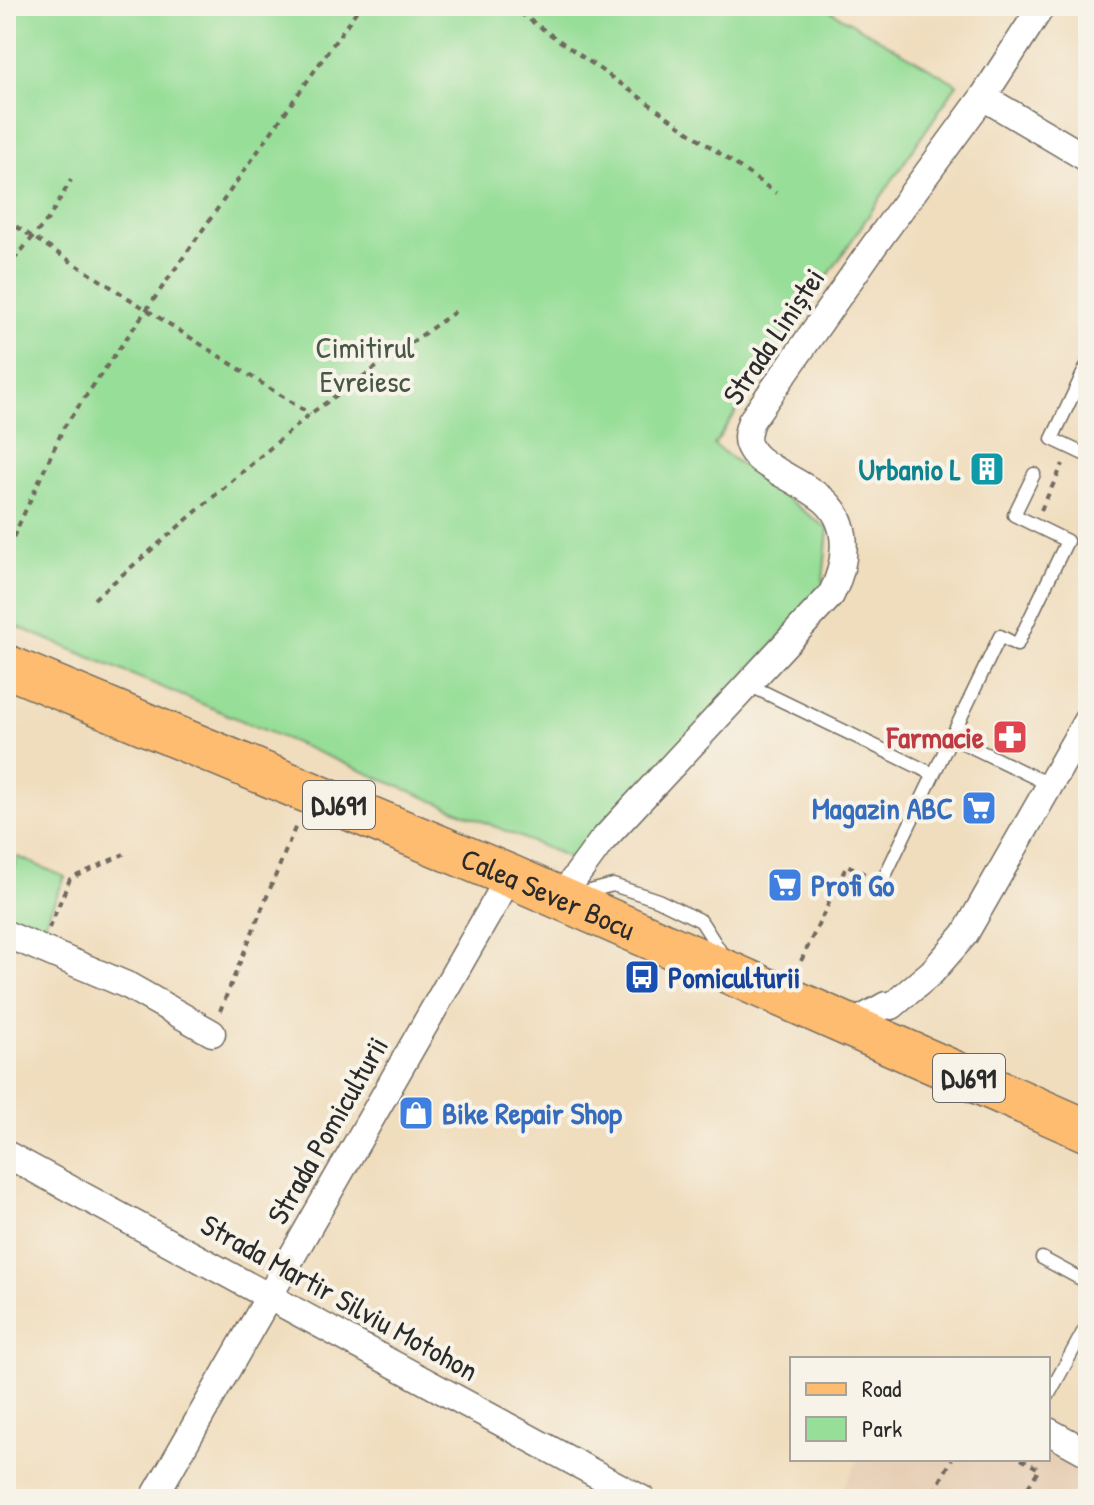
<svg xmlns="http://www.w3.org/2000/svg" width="1094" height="1505" viewBox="0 0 1094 1505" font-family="'Patrick Hand',sans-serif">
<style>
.built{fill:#e7cfb6}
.green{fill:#97de98;stroke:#618462;stroke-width:2}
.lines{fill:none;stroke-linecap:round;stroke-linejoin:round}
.lane-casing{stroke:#70695e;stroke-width:15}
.street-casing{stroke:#70695e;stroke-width:29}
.primary-casing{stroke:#70695e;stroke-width:45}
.path{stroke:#70695e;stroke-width:4;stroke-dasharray:6 6;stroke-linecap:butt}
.lane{stroke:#fff;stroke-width:12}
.street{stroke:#fff;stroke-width:26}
.primary{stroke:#fdbc70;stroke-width:42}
.labels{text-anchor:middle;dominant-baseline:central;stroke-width:8;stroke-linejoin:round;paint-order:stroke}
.shield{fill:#f7f3e8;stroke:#686764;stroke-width:2}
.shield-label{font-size:28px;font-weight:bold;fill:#2b2b2b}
.street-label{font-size:30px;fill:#2b2b2b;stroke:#f7f3e8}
.park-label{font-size:30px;fill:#465846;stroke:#f7f3e8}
.culture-label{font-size:30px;font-weight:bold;fill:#0d838f;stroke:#f7f3e8;text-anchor:end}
.health-label{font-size:30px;font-weight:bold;fill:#be3a42;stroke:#f7f3e8;text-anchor:end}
.shop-label{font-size:30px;font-weight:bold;fill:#366cbe;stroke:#f7f3e8;text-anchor:start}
.transit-label{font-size:30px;font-weight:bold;fill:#164399;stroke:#f7f3e8;text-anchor:start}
</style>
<rect width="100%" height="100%" fill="#f7f3e8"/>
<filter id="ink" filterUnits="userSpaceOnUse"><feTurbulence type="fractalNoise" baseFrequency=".0125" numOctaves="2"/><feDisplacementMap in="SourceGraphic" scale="16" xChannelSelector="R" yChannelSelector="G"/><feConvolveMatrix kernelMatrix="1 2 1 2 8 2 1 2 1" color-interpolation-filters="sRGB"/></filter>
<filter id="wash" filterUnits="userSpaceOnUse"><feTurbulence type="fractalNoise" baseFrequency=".006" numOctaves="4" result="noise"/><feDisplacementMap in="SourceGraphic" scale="32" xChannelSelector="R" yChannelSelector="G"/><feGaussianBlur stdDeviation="1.8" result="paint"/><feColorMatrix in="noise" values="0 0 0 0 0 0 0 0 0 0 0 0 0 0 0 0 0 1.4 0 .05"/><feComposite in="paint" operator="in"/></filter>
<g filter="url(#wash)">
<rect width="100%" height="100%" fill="#f0ddbd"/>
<!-- built -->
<path class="built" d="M1048 1447 1088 1469V1499H837L859 1459H1048Z"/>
<!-- green -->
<path class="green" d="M6 6H822L957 84 714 445 828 529 822 591 575 860 6 622Z
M18 857 65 877 41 931 6 915V886Z"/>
</g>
<g filter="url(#ink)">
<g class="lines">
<defs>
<path id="lane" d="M1088 363 1052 439 1088 456
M747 684 933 774
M951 737 1048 784
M882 882 1000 636 1017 645 1067 541 1014 515 1034 474
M579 894 613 885 658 900 701 921 724 957
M1042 1258 1088 1283
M1048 1396 1088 1323"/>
<path id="street" d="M983 97 1088 159
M560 898 601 842 831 595C846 566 852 525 825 501 811 489 792 480 777 471 766 464 754 458 749 446 745 438 748 430 751 421L873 247 983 97 1042 6
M6 934 129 986 212 1033
M850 1025 886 1005 892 1006 932 972 965 934 1088 718
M6 1154 642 1499
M1048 1431 1088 1453
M153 1499 510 876"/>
<g id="primary">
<path id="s1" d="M6 666 510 876 1088 1131"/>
</g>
</defs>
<!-- lane casing -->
<use href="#lane" class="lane-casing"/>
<!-- street casing -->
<use href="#street" class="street-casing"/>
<!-- primary casing -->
<use href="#primary" class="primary-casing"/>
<!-- path -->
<path class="path" d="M510 6 776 193
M6 220 310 414
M6 269 49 218 71 180
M1041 510 1063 464
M6 542 10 544 64 427 360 6
M94 599 310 414 456 311
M49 928 70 879 124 854
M801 961 847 865 867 875
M220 1011 297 823
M1021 1459 1039 1469 1021 1499
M934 1492 952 1459
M911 1499 926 1489 943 1497"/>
<!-- lane -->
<use href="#lane" class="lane"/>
<!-- street -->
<use href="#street" class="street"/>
<!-- primary -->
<use href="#primary" class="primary"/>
</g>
</g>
<!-- icons -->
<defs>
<symbol id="building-square" viewBox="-11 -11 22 22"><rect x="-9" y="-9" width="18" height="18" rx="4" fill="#0f9aa8" stroke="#f7f3e8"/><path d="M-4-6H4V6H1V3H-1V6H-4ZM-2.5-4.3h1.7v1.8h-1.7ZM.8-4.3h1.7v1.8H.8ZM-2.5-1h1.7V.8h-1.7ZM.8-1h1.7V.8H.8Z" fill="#fff"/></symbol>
<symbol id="pharmacy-square" viewBox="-11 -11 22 22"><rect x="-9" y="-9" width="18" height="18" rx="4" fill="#e0444e" stroke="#f7f3e8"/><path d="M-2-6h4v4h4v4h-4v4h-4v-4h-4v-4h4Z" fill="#fff"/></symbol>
<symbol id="supermarket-square" viewBox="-11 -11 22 22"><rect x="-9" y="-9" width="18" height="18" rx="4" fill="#3f7fe0" stroke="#f7f3e8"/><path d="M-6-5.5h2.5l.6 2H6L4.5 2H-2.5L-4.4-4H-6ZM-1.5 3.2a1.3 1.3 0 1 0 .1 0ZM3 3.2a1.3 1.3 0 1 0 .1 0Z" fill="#fff"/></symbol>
<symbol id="bus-square" viewBox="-11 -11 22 22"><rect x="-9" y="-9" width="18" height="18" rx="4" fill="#1a4fb4" stroke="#f7f3e8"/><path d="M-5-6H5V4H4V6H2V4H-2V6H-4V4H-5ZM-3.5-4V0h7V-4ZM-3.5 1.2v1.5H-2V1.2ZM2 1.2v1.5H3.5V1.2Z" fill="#fff"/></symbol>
<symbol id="shop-square" viewBox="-11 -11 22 22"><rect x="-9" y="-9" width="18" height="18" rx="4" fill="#3f7fe0" stroke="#f7f3e8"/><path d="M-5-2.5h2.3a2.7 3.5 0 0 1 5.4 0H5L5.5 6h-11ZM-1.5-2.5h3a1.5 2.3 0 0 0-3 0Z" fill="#fff"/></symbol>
</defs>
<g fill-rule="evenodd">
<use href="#building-square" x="967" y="449" width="40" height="40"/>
<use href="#pharmacy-square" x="990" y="717" width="40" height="40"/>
<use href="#supermarket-square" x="959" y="788" width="40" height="40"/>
<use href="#supermarket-square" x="765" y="865" width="40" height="40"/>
<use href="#bus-square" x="622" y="957" width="40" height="40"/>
<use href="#shop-square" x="396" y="1093" width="40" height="40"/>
</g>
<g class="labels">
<!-- shield labels -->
<g class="shield">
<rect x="303" y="781" width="72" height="48" rx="6"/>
<rect x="933" y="1054" width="72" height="48" rx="6"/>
</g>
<g class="shield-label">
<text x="339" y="805">DJ691</text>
<text x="969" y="1078">DJ691</text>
</g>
<!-- street labels -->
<g class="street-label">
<text transform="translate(773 336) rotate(-56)">Strada Liniștei</text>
<text stroke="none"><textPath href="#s1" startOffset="588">Calea Sever Bocu</textPath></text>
<text transform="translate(327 1130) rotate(-60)">Strada Pomiculturii</text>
<text transform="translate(340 1297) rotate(29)">Strada Martir Silviu Motohon</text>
</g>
<!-- park labels -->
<g class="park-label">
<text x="365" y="347">Cimitirul<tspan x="365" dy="34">Evreiesc</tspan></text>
</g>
<!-- culture labels -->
<g class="culture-label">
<text x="961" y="469">Urbanio L</text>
</g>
<!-- health labels -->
<g class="health-label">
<text x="984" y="737">Farmacie</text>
</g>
<!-- shop labels -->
<g class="shop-label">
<text x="953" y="808" text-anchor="end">Magazin ABC</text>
<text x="811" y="885">Profi Go</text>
<text x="442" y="1113">Bike Repair Shop</text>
</g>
<!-- transit labels -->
<g class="transit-label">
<text x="668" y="977">Pomiculturii</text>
</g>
</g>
<!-- margin -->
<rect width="1094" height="1505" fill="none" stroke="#f7f3e8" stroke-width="32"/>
<!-- legend -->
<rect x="790" y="1357" width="260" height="104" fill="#f7f3e8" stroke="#a5a39c" stroke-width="2"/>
<rect x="806" y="1383" width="40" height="12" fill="#fdbc70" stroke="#a5a39c" stroke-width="2"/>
<text x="862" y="1397" font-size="24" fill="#2b2b2b">Road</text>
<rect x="806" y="1417" width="40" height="24" fill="#97de98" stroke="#a5a39c" stroke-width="2"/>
<text x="862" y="1437" font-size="24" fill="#2b2b2b">Park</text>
</svg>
